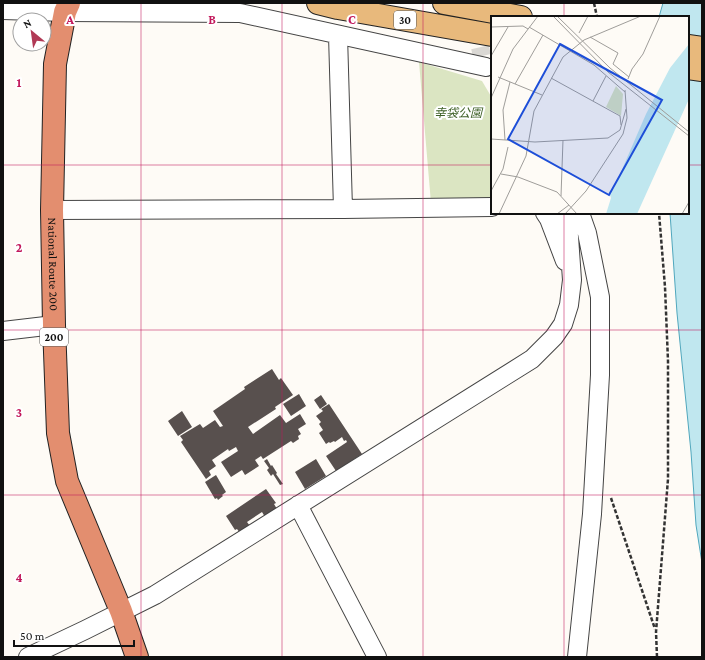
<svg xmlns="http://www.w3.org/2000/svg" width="705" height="660" viewBox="0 0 705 660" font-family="'Crimson Pro','Noto Sans JP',serif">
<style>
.green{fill:#dbe5c2}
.water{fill:#c0e7ef;stroke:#50a7bd}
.building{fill:#58504e}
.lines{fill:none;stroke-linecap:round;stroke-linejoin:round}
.street-tunnel{stroke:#dad8d4;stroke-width:18;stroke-dasharray:18 9;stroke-linecap:butt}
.street-casing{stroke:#444;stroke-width:20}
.primary-casing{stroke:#222;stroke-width:24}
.highway-casing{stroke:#222;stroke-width:24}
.path{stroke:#333;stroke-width:2.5;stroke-dasharray:4 2;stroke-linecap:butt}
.street{stroke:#fff;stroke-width:18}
.primary{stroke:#e8b97c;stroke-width:22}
.highway{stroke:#e38e6f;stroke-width:22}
.grid{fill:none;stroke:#c2185b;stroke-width:1;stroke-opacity:0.55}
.labels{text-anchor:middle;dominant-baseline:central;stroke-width:4;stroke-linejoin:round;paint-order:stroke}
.shield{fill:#fff;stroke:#585858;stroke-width:1}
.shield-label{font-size:11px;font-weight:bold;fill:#111}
.park-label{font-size:12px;font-style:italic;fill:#3f6128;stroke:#fff}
.street-label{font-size:12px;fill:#111;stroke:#fff}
.inset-road{fill:none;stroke:#9f9d9a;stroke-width:1}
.view{fill:#1d4ed8;fill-opacity:0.15;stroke:#1d4ed8;stroke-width:2}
.inset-edge{fill:none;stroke:#111;stroke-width:2}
.grid-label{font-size:13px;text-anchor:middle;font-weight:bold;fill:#c2185b;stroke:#fff;stroke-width:4;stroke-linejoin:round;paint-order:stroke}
</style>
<rect width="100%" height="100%" fill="#fefbf6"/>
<!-- green -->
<path class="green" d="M419 62 482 81 492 98V203H431Z"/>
<!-- water -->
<path class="water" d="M663 3H702V563L696 525 691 452 677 313 670 213H688V17H659Z"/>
<!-- building -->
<path class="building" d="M272 369 279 380 281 378 293 395 275 407 276 409 248 427 253 434 280 415 286 423 300 414 306 424 298 429 301 434 298 436 299 439 293 443 291 441 263 459 261 456 255 460 259 466 245 475 242 470 231 477 221 462 238 451 236 447 229 451 228 449 212 460 216 466 209 471 211 475 206 479 181 442 183 440 180 436 200 424 203 428 215 420 220 427 223 426 213 411 245 389 244 387Z
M299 394 306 406 291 416 283 404Z
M321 395 327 404 320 409 314 400Z
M329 404 362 454 336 471 326 456 347 442 346 440 344 441 342 437 335 442 334 441 330 443 329 442 326 444 319 433 323 430 319 424 321 422 316 416 323 411 321 409Z
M182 411 192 427 178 436 168 421Z
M267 459 271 466 272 465 277 473 276 474 283 484 280 485 273 474 271 476 267 470 269 468 264 461Z
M316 459 326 476 305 489 295 472Z
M216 475 226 492 222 495 223 496 218 500 217 498 215 499 205 482Z
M266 489 276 503 274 504 277 509 265 517 262 512 247 522 250 526 240 533 237 529 235 530 226 516Z"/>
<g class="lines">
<!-- street-tunnel -->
<path class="street-tunnel" d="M474 21 482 56"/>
<defs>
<path id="street" d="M3 10 65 12 240 13 486 67
M338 35 343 209
M52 210 343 209 492 207
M545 213 549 219 565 261
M3 331 54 325
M298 505 377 657
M28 657 85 630 155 595 532 359 554 337 563 324 569 305 572 280 568 222 563 213
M577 657 592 514 600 375V297L587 233 580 213"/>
<path id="primary" d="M318 3 338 8 492 35
M444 3 521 17
M688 46 702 48
M688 68 702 70"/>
<g id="highway">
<path id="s1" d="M69 3 65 12 55 64 52 210 54 325 58 433 67 481 121 611 137 657"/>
</g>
</defs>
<!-- street casing -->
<use href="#street" class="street-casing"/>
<!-- primary casing -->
<use href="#primary" class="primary-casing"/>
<!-- highway casing -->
<use href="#highway" class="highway-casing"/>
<!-- path -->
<path class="path" d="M594 3 597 17
M611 498 655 629
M657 657 656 632 668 479V361L665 287 659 213"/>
<!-- street -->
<use href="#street" class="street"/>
<!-- primary -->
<use href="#primary" class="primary"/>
<!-- highway -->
<use href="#highway" class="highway"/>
</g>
<!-- grid -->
<path class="grid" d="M141 3V657M282 3V657M423 3V657M564 3V17M3 165H492M688 165H702M564 213V657M3 330H702M3 495H702"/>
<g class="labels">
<!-- shield labels -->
<g class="shield">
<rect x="394" y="11" width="22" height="18" rx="3"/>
<rect x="40" y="328" width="28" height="18" rx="3"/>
</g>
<g class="shield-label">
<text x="405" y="20">30</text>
<text x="54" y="337">200</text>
</g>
<!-- park labels -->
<g class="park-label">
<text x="458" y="113">幸袋公園</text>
</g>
<!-- street labels -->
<g class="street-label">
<text stroke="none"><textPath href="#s1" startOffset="263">National Route 200</textPath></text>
</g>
</g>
<!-- overview -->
<g transform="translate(491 16)">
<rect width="198" height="198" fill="#fefbf6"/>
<path d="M125 70 132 78 130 100 115 91Z" fill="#dbe5c2"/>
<path d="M198 28V83L146 198H115L120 182 118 176 123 172 155 98 179 52Z" fill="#c0e7ef"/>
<path class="inset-road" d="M62 0 117 56 198 120M66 0 119 52 198 116M0 11 32 10 37 13M38 11 103 49 134 76M88 17 97 0M99 21 127 37 122 48 138 61M0 40 17 11M7 61 51 79M60 62 129 100 130 109M137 63 141 53 152 38 169 0M24 68 52 19M0 82 22 33 47 0M102 85 115 60M0 123 44 126 117 122 129 114 135 93M14 124 12 94 19 66M10 158 27 161M27 161 66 176 86 198M0 175 12 153 17 131M70 180 72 124M8 198 35 140 43 95 72 41 93 24 150 0M66 198 78 189M74 198 95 175 132 118 136 102 134 74M191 198 198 186"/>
<path class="view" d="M69 28 171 84 118 179 17 123Z"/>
<rect width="198" height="198" class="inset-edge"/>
</g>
<g class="grid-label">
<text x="70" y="24">A</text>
<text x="212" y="24">B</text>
<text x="352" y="24">C</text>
<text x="19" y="87">1</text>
<text x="19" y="252">2</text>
<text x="19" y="417">3</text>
<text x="19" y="582">4</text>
</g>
<!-- border -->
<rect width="705" height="660" fill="none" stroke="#111111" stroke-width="8"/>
<!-- north arrow -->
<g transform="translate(32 32) rotate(331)"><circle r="19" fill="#ffffff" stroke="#a0a0a0"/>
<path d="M0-3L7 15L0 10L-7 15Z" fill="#b13955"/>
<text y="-6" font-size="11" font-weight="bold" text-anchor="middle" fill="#111111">N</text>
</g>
<!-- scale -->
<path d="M14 640v6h120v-6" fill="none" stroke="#111111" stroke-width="2"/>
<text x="20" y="640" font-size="12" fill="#111111" stroke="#ffffff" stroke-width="3" paint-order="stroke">50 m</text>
</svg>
